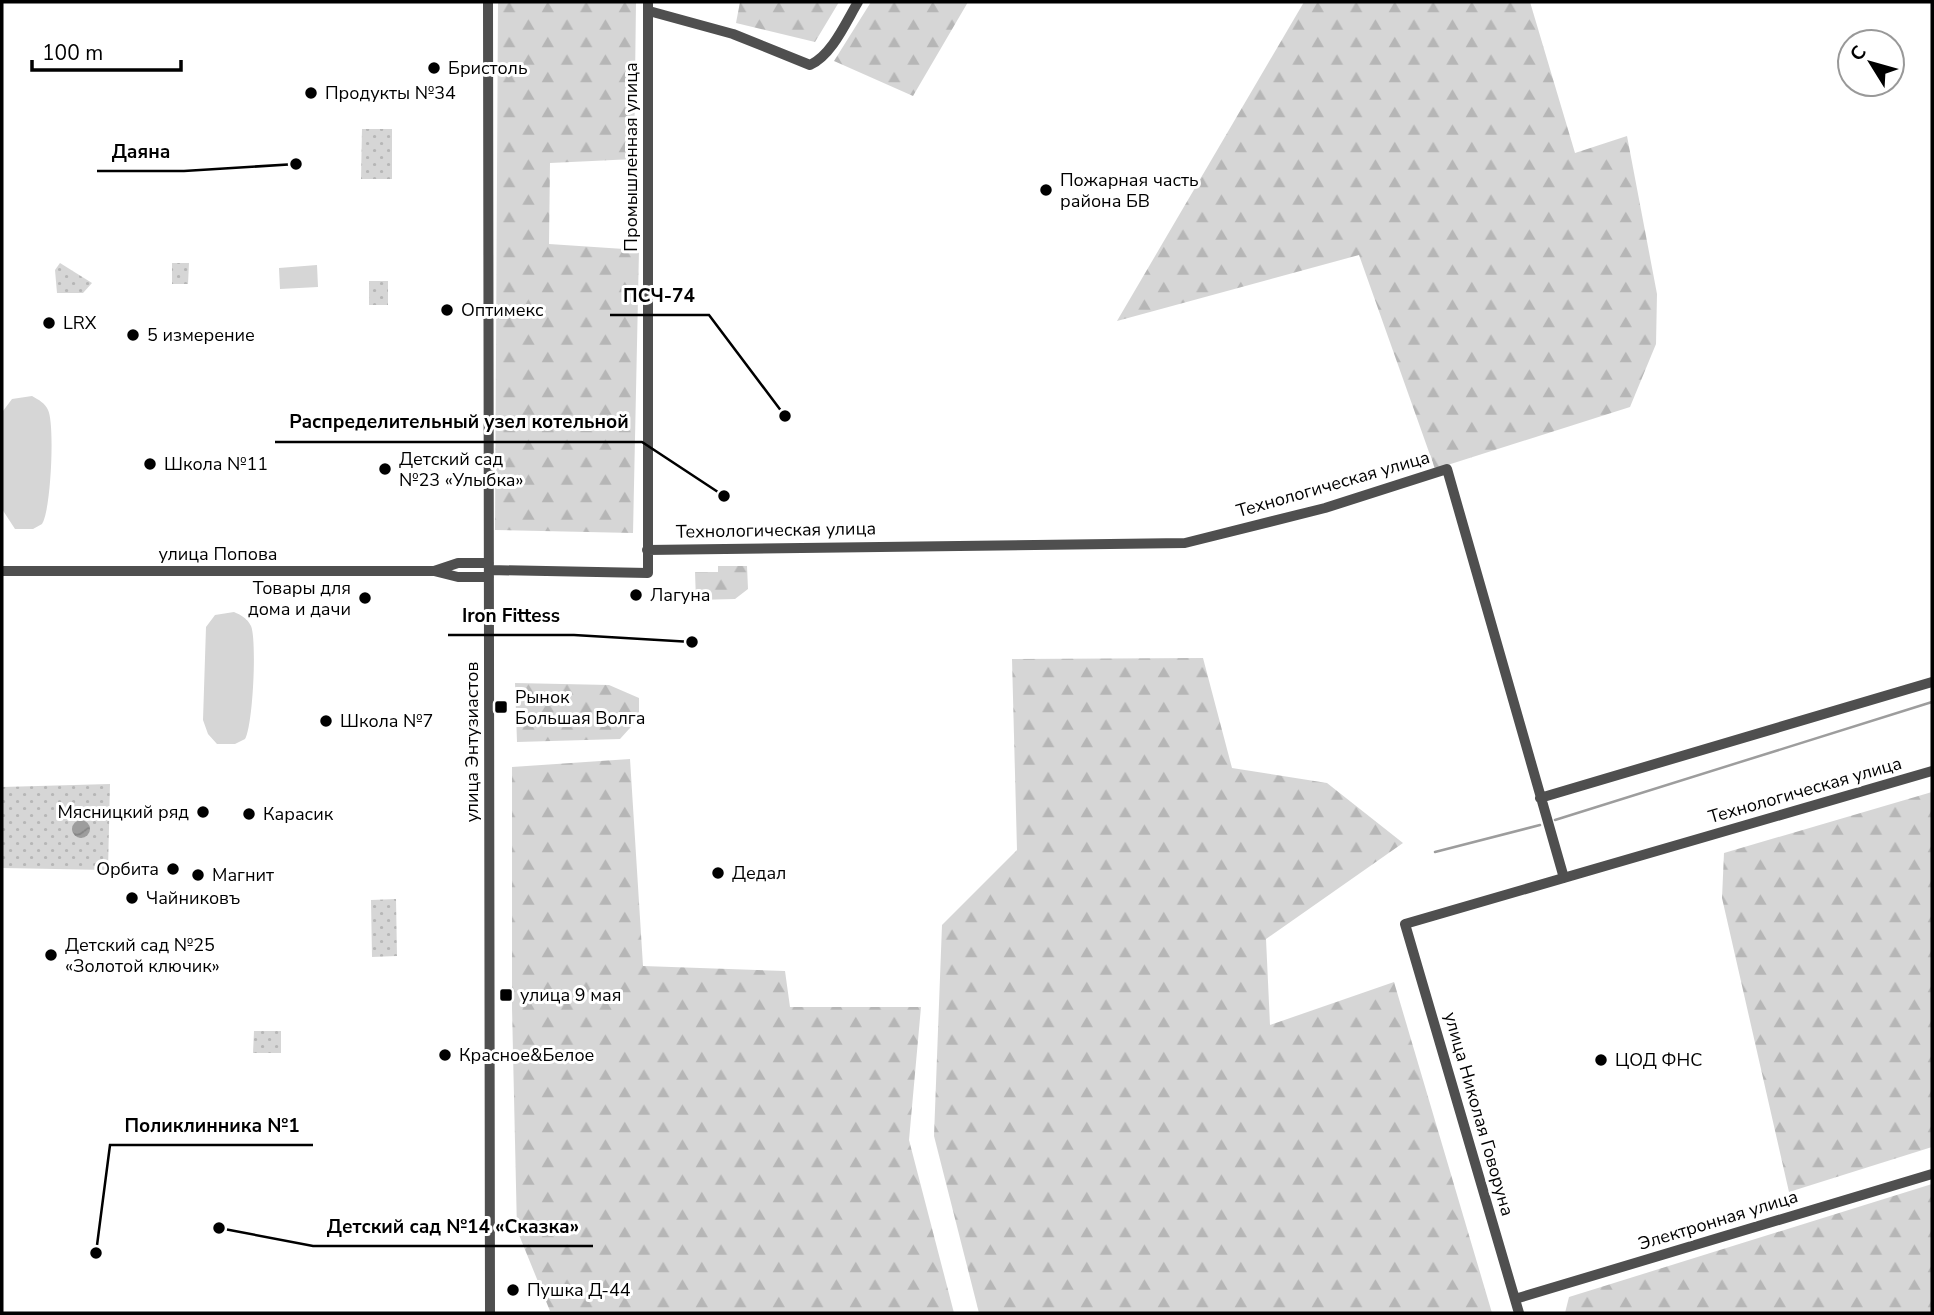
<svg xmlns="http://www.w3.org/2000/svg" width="1934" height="1315" viewBox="0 0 1934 1315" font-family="'Nunito Sans',sans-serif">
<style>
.forest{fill:url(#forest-firs)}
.park{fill:url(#park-dots)}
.garden{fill:#d6d6d6}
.water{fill:url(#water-waves)}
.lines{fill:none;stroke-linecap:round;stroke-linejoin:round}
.stream{stroke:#9d9d9d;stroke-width:2.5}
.minor{stroke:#4f4f4f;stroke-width:10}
.poi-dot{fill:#000;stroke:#fff;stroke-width:2.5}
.labels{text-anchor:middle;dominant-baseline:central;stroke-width:6;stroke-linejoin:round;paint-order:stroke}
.poi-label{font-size:18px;fill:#000;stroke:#fff;text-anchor:start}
.street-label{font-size:18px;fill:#000;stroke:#fff}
.leader{fill:none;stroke:#000;stroke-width:2.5}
.callout-dot{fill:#000;stroke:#fff;stroke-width:2.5}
.callout-label{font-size:19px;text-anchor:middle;font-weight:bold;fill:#000;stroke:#fff;stroke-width:6;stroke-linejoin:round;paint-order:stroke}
</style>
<defs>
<pattern id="forest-firs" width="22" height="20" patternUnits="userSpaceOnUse" patternTransform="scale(1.75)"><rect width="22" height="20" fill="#d6d6d6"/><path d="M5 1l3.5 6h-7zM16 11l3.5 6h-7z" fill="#b6b6b6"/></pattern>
<pattern id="park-dots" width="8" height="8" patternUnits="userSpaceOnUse" patternTransform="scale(1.75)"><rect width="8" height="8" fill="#d6d6d6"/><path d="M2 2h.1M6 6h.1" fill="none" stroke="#b6b6b6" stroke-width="1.8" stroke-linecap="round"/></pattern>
<pattern id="water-waves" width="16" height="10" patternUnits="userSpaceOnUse" patternTransform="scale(1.75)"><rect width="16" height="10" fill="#9d9d9d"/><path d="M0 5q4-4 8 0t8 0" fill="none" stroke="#858585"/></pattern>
</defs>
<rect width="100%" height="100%" fill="#fff"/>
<!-- forest -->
<path class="forest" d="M498 2H636L634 159 550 163 549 244 639 250 633 533 495 530Z
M740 2H839L815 42 736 23Z
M871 2H968L913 96 834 61Z
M1304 2H1530L1575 153 1627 136 1657 294 1656 344 1630 407 1435 469 1359 255 1117 321Z
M718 566H747L748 589 735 599 696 600 695 572H718Z
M1203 658 1232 768 1327 783 1403 843 1266 939 1270 1025 1394 982 1492 1313H979L934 1136 942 925 1017 850 1012 659Z
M515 683 609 685 639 698V718L620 739 517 742Z
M630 759 643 966 785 971 790 1007H921L909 1140 954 1313 550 1311 517 1230 512 1008V767Z
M1932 792V1147L1789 1192 1722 898 1724 853Z
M1932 1184V1313H1565L1569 1297Z"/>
<!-- park -->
<path class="park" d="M362 129H392V179H361Z
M60 263 92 283 83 293H57L55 270Z
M172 263H189L188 284H172Z
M369 281H388V305H369Z
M110 784 108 870 2 868V787Z
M396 899 397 956 372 957 371 900Z
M254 1031H281V1053H253Z"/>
<!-- garden -->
<path class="garden" d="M317 265 318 287 280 289 279 268Z
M32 396C39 400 45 403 48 410 55 424 51 511 42 524L33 529H15L2 509 3 411 12 399Z
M234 612C241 615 247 618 251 626 257 640 253 726 245 739L235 744H217L208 734 203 720 206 627 215 615Z"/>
<!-- water -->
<path class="water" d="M72 829a9 9 0 1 1 18 0a9 9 0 1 1-18 0Z"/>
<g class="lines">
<!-- stream -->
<path class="stream" d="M1555 820 1932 702
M1435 852 1540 825"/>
<!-- minor -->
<path class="minor" d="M488 2 490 1313
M649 11 733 34 810 65C832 55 846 22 858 2
M647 550 1185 543 1325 508 1447 469 1564 878
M489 570 648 573V2
M2 571H434L458 577H489
M434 571 458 563H489
M1540 798 1932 682
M1515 1299 1932 1174
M1519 1313 1405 924 1932 771"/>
</g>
<!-- markers -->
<g class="poi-dot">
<circle cx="434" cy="68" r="7"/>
<circle cx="311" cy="93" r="7"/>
<circle cx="1046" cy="190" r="7"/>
<circle cx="447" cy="310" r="7"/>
<circle cx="49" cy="323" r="7"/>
<circle cx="133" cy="335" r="7"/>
<circle cx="150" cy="464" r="7"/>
<circle cx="385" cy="469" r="7"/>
<circle cx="636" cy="595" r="7"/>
<circle cx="365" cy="598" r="7"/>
<rect x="494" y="700" width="14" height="14" rx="3.5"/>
<circle cx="326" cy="721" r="7"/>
<circle cx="203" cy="812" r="7"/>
<circle cx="249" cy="814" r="7"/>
<circle cx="173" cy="869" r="7"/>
<circle cx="718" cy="873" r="7"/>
<circle cx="198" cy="875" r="7"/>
<circle cx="132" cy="898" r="7"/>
<circle cx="51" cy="955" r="7"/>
<rect x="499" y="988" width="14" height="14" rx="3.5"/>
<circle cx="445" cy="1055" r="7"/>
<circle cx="1601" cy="1060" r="7"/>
<circle cx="513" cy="1290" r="7"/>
</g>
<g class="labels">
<!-- poi labels -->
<g class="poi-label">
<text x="448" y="68">Бристоль</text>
<text x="325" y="93">Продукты №34</text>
<text x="1060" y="180">Пожарная часть<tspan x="1060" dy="21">района БВ</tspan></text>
<text x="461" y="310">Оптимекс</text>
<text x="63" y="323">LRX</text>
<text x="147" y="335">5 измерение</text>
<text x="399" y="459">Детский сад<tspan x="399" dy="21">№23 «Улыбка»</tspan></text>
<text x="164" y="464">Школа №11</text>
<text x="351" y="588" text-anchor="end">Товары для<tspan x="351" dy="21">дома и дачи</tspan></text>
<text x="650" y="595">Лагуна</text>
<text x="515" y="697">Рынок<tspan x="515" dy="21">Большая Волга</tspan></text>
<text x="340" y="721">Школа №7</text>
<text x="189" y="812" text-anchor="end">Мясницкий ряд</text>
<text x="263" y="814">Карасик</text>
<text x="159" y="869" text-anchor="end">Орбита</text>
<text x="732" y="873">Дедал</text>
<text x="212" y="875">Магнит</text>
<text x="146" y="898">Чайниковъ</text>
<text x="65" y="945">Детский сад №25<tspan x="65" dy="21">«Золотой ключик»</tspan></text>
<text x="520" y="995">улица 9 мая</text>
<text x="459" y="1055">Красное&amp;Белое</text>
<text x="1615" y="1060">ЦОД ФНС</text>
<text x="527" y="1290">Пушка Д-44</text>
</g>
<!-- street labels -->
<g class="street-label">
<text transform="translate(631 157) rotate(-90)">Промышленная улица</text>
<text transform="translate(1333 484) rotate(-16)">Технологическая улица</text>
<text transform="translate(776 530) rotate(-1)">Технологическая улица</text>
<text x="218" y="554">улица Попова</text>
<text transform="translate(472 742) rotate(-90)">улица Энтузиастов</text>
<text transform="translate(1805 790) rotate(-16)">Технологическая улица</text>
<text transform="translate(1479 1114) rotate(74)">улица Николая Говоруна</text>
<text transform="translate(1718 1220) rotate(-17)">Электронная улица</text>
</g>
</g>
<!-- callouts -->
<path class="leader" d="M296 164L184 171H97M785 416L709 315H610M724 496L642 442H275M692 642L574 635H448M96 1253L110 1145H313M219 1228L313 1246H593"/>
<g class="callout-dot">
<circle cx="296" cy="164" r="7"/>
<circle cx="785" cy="416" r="7"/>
<circle cx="724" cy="496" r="7"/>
<circle cx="692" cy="642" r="7"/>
<circle cx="96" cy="1253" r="7"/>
<circle cx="219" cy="1228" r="7"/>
</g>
<g class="callout-label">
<text x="141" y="158">Даяна</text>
<text x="659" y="302">ПСЧ-74</text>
<text x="459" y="428">Распределительный узел котельной</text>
<text x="511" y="622">Iron Fittess</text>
<text x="212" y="1132">Поликлинника №1</text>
<text x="453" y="1233">Детский сад №14 «Сказка»</text>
</g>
<!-- border -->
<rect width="1934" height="1315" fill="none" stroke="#000000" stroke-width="7"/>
<!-- north arrow -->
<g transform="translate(1871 63) rotate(307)"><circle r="33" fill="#ffffff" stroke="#999999" stroke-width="2"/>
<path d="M0-5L12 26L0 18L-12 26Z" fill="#000000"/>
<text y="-10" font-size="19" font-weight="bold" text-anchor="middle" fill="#000000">С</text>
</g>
<!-- scale -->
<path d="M32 60v10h149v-10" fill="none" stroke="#000000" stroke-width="3.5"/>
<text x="42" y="60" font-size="21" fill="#000000" stroke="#ffffff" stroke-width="5" paint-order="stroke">100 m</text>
</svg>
